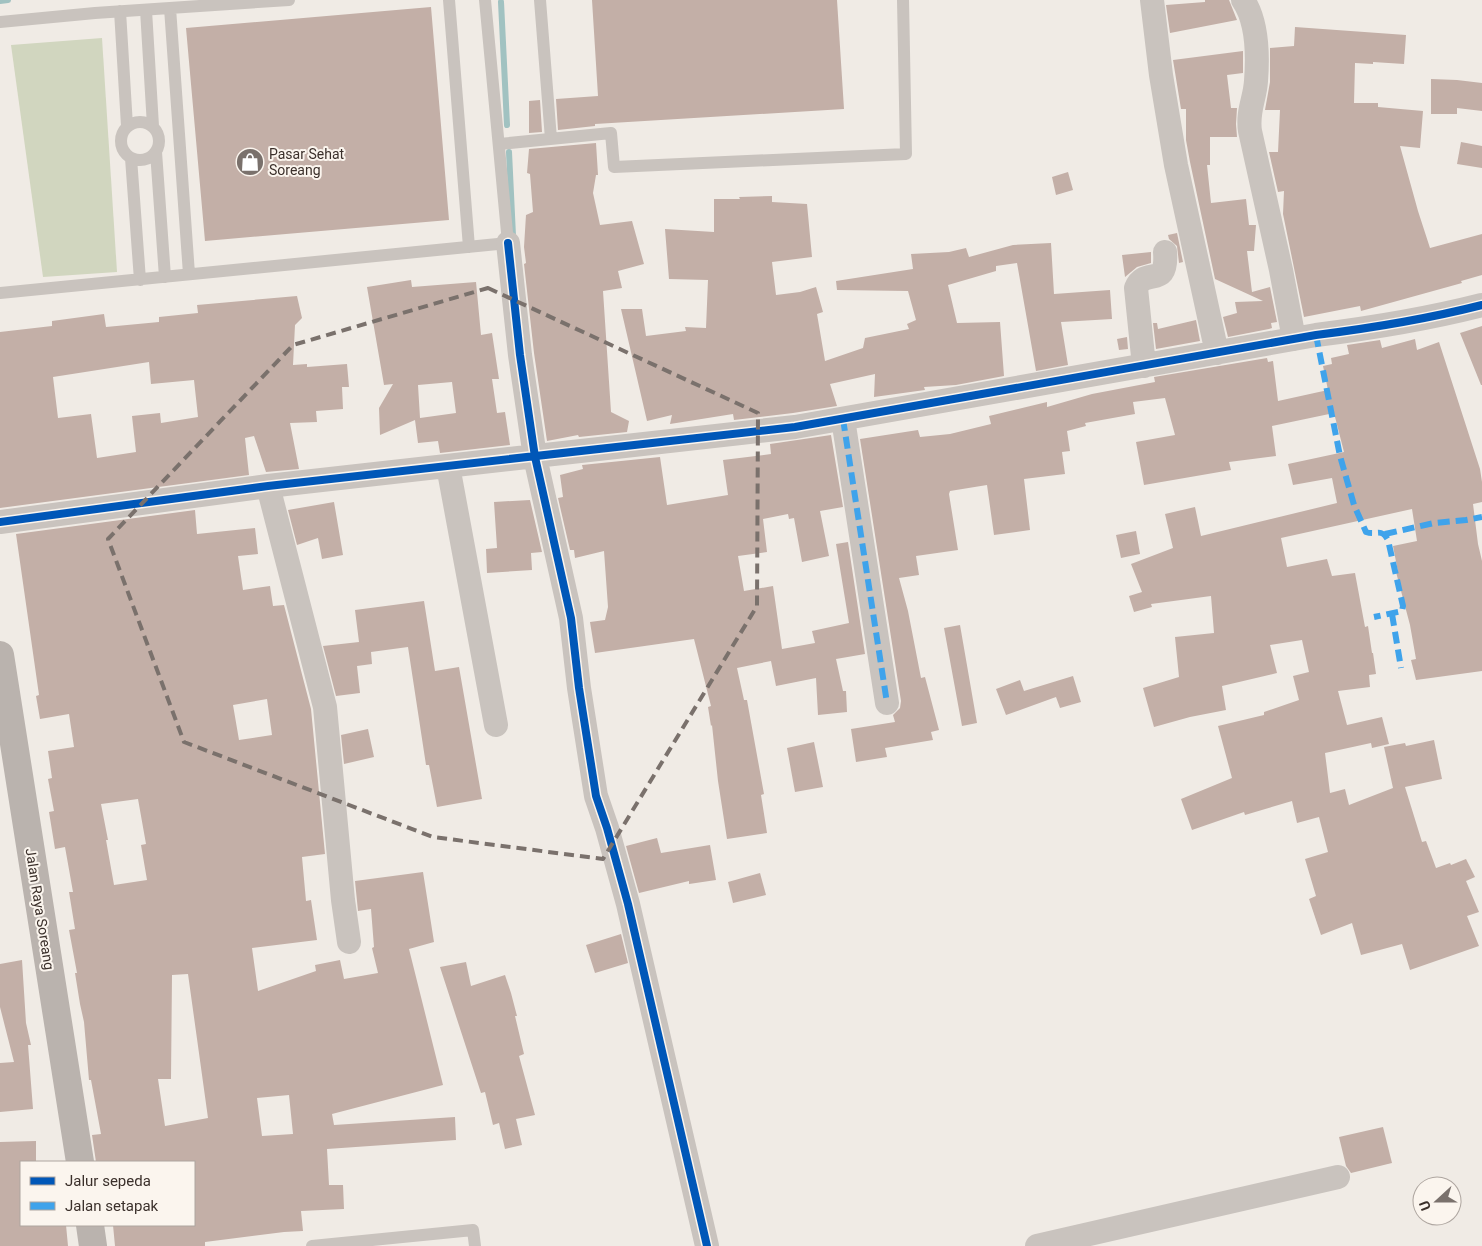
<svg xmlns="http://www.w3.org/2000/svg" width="1482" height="1246" viewBox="0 0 1482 1246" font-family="Roboto,sans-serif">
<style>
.green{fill:#d1d6bf}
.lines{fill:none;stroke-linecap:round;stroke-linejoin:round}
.stream{stroke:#a1c2c1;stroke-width:6}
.building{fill:#c3afa7;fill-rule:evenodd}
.lane{stroke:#c9c3be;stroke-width:12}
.street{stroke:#c9c3be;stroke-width:24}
.secondary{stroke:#bab3ae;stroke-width:28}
.quiet{stroke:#3fa3eb;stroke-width:6;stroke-dasharray:12 6;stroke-linecap:butt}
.cycleway-casing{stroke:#fbf5ee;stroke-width:11}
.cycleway{stroke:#0057b8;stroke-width:8}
.marked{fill:none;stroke:#7a716c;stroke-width:4;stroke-dasharray:10 6;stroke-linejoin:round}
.labels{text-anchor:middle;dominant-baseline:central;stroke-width:4;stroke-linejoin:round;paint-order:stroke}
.poi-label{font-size:14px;fill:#3b302b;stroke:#fbf5ee;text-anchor:start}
.street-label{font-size:14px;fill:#3b302b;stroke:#fbf5ee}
</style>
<rect width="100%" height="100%" fill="#f0ebe5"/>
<!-- green -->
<path class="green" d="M102 38 117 272 43 277 11 45Z"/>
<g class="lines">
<!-- stream -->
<path class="stream" d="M0 1 8 0
M501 2 507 125
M509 152 513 236"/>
</g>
<!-- building -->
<path class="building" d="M592 0H837L844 109 595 124V126L558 130 556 99 598 96Z
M1205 0H1229L1237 20 1170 33 1166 5 1205 2Z
M431 7 449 220 205 241 186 28Z
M1295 27 1406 35 1404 64 1373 62V64L1355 63 1354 103H1378V107L1423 111 1420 148 1400 146 1418 211 1430 248 1482 234V275L1461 281 1462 283 1361 311 1360 306 1304 317 1283 214 1284 191 1278 192 1269 152H1278L1280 110H1265L1270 82V48L1294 46Z
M1243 51V73L1227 75 1231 108H1237L1236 124 1237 137H1210V165H1207L1211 203 1246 199 1249 225H1256L1254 251H1247L1252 292 1270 287 1277 322 1271 323 1272 328 1269 329 1228 337 1223 317 1237 313 1235 302 1263 301 1215 279 1190 162 1186 140V109H1181L1173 60Z
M1431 79 1457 80 1482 83V111L1457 108V114H1431Z
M540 100 542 132 529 133V101Z
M1461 142 1482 146V168L1457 164Z
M596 143 598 175H596L593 193 600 225 632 221 644 264 618 271 622 288 603 291 611 412 629 421 627 432 579 437 578 435 547 441 534 353 524 264 526 263 524 247 526 215 533 212 530 174 527 173 529 149Z
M1068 172 1073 190 1056 195 1052 177Z
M772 196V202L807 204 812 257 772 262 776 295 800 292 816 287 823 312 817 314 825 361 863 348 865 338 909 329 907 324 916 320 908 291 837 290 836 281 913 269 911 254 949 252 966 248 969 257 1013 245 1051 243 1054 294 1110 290 1112 319 1061 322 1068 365 1036 371 1017 263 996 266V271L948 285 957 323 1000 322 1004 376 956 385 924 387 925 390 874 397 875 374 830 384 837 406 793 413 734 420 733 414 670 424 672 415 647 421 621 309H642L646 336 686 331 685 327 706 328 708 280 669 279 665 229 714 232V199H740L739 197Z
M1177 233 1183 262 1179 263 1177 246 1169 239 1168 235Z
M1151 252V263L1137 267 1125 277 1122 255Z
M411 280 412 287 476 282 481 335 492 333 499 379H492L497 413 505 412 510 445 440 453 438 441 418 443 415 420 380 435 379 408 393 384 384 385 367 287ZM452 382 456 413 420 418 418 385Z
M297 296 302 318 295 325 293 365 307 364V367L347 364 349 387H342L343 409 316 411 317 422 290 423 299 469 266 472 254 436 245 438 249 475 0 508V332L52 326V321L104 314 106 327 159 322V317L198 313 197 305ZM149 362 151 384 194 380 198 417 161 423 160 413 132 416 136 452 97 458 91 414 58 418 53 377Z
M1196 320 1200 341 1156 349 1153 323H1157L1158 329Z
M1482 326V385H1481L1460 333Z
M1127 337 1128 349 1119 350 1117 339Z
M1415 339 1417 350 1439 342 1480 469 1482 482V502L1473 504 1478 544 1482 561V671L1416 680 1411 660 1416 659 1410 625 1396 572H1398L1393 546 1417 541 1412 509 1281 538 1287 567 1327 559 1332 576 1355 573 1365 627 1368 626 1372 653H1373L1376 674 1369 675 1370 687 1338 691 1347 725 1382 717 1389 744 1372 748 1371 743 1325 753 1330 793 1345 789 1349 805 1393 788 1384 747 1405 743 1406 746 1434 740 1442 779 1405 787 1422 842 1426 841 1436 868 1450 863 1451 865 1466 859 1475 877 1466 881 1479 912 1467 916 1479 946 1410 970 1402 944 1361 955 1352 923 1321 935 1309 899 1316 896 1305 859 1328 852 1319 817 1297 823 1292 801 1245 815 1244 812 1192 830 1181 799 1232 778 1218 726 1264 715V712L1299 700 1293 676 1309 672 1302 640 1270 645 1277 673 1222 686 1226 710 1190 717 1154 727 1143 688 1179 677 1175 637 1214 633 1211 596 1151 604 1152 607 1134 612 1129 596 1142 592 1131 564 1173 548 1165 514 1195 507 1201 536 1337 503 1332 478 1293 485 1288 464 1344 452 1334 413 1272 426 1276 456 1229 462 1231 470 1144 485 1136 442 1175 435 1165 398 1133 402 1135 414 1085 423 1086 426 1067 431 1070 451 1062 452 1065 474 1024 479 1030 530 994 535 987 485 950 491 949 494 958 550 916 556 919 575 899 578 908 611 921 678 925 677 939 730 931 732 933 740 885 748 887 757 856 762 851 729 895 722 893 715 900 708 901 701 860 439 918 430 920 437 950 434 991 424 989 416 1047 402V407L1092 394 1155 382 1154 377 1267 358 1268 362 1273 361 1278 401 1328 390 1323 366 1332 364 1331 358 1349 354 1347 345 1380 340 1382 348Z
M831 435 843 507 820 511 829 556 802 562 794 518 789 519 788 514 763 519 767 552 738 556 744 591 773 586 782 649 815 643 812 631 849 623 836 544 848 542 865 654 836 659 843 691H846L847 712 818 715 816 678 776 686 771 661 737 668 744 700H747L764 794 761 795 767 833 727 839 718 781 712 725 711 726 708 707 711 706 694 639 595 653 590 622 605 620 608 607 604 551 575 558 574 550H570L558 498 563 497 560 475 583 469 582 465 660 457 667 505 728 495 723 460 771 454 770 444Z
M530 500 542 552 531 553 532 570 487 573 486 549 497 548 494 502Z
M334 502 343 555 322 559 318 538 297 545 288 510Z
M195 510 197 534 255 528 258 554 238 556 243 590 270 586 273 606 284 605 311 709 325 854 302 857 306 901 311 900 317 940 252 948 258 991 316 971 315 965 340 960 344 979 378 973 372 948 374 947 371 909 358 911 355 881 423 872 434 942 409 949 443 1085 332 1114 334 1125 455 1117 456 1140 327 1149 329 1185H343L344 1209 301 1211 303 1231 284 1232 205 1242V1246H115L113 1225H194V1162H96L92 1135 101 1134 91 1080H89L84 1022 80 1004 75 973H77L69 930 75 929 69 892H73L65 847 55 849 49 812 54 811 48 779 52 778 48 751 74 747 69 714 40 719 36 696 39 695 16 534ZM267 699 272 735 239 740 233 705ZM138 799 146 844 141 845 147 880 114 885 106 840H108L101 804ZM188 974 208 1118 165 1126 158 1079H171L172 975ZM289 1095 293 1134 262 1136 257 1098Z
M1136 531 1140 554 1121 558 1116 535Z
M424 601 435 671 459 667 482 799 437 807 429 765H426L408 647 371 652 372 664 357 666 360 693 336 696 323 646 359 642 355 610Z
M960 625 977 723 962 726 944 628Z
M1073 676 1081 702 1060 708 1056 697 1006 715 996 689 1020 680 1024 691Z
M368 729 374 757 344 764 341 735Z
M814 742 823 787 795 792 787 748Z
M657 838 661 853 710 845 716 880 689 884V881L639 893 626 846Z
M760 873 766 895 733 903 728 882Z
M621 934 628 963 595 973 586 945Z
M22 960 26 1023 31 1045H28L33 1109 0 1112V1063L14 1062 0 1007V964Z
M466 962 471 986 505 975 511 993 517 1016H515L524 1054 519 1056 535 1115 516 1119 522 1145 505 1149 499 1123 493 1125 485 1092 481 1093 440 967Z
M1383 1127 1392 1163 1351 1173 1346 1166 1339 1137Z
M36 1141V1162H21V1225H66L68 1246H0V1142Z"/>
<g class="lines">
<!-- lane -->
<path class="lane" d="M449 0 469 247
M540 0 551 139
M170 8 189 274
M146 10 153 126
M120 11 127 126
M0 22 95 13 289 0
M121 141a19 19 0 1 1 38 0a19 19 0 1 1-38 0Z
M499 144 611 133 614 167 906 154 903 0
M156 152 165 277
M131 158 140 280
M0 293 508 243 485 0
M312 1246 473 1230 475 1246"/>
<!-- street -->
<path class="street" d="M1152 0 1161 75 1176 165 1217 353
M1243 0C1258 22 1258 55 1256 81 1255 99 1247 111 1250 131L1281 270 1294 339
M508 243 520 355 535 457 571 618 579 688 596 796 607 828 628 904 707 1246
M1144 366 1136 288C1145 266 1168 290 1165 252
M843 419 887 703
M448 466 496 725
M268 486 325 707 343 900 349 942
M0 522 268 486 795 427 1316 335C1372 328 1427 319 1482 305
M1037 1246 1338 1177"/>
<!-- secondary -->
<path class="secondary" d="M0 655 80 1162
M90 1225 93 1246"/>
<!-- quiet -->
<path class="quiet" d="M1316 335 1340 456 1354 505 1366 532C1377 536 1381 527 1388 540L1403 606 1402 611 1374 617
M843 419 887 703
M1385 534 1434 523 1466 520 1482 517
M1392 614 1401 668"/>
<defs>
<path id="cycleway" d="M508 243 520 355 535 457 571 618 579 688 596 796 607 828 628 904 707 1246
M0 522 268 486 795 427 1316 335C1372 328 1427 319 1482 305"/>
</defs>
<!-- cycleway casing -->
<use href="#cycleway" class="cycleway-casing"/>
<!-- cycleway -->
<use href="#cycleway" class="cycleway"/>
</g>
<!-- marked area -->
<path class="marked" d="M488 288 758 413 757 606 603 859 433 837 184 742 108 539 293 345Z"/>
<!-- icons -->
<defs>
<symbol id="shop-disc" viewBox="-11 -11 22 22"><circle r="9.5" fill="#7a716c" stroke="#fbf5ee"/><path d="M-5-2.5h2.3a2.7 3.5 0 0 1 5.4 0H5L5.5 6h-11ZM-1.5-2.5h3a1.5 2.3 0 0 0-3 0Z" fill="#fff"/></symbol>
</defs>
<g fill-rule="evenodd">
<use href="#shop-disc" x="234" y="146" width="32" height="32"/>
</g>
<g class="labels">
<!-- poi labels -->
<g class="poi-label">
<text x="269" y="154">Pasar Sehat<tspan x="269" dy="16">Soreang</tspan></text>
</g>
<!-- street labels -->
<g class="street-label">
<text transform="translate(40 909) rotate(81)">Jalan Raya Soreang</text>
</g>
</g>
<!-- legend -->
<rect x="20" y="1161" width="175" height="65" fill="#fbf5ee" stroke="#aea6a0"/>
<rect x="30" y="1177" width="25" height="8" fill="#0057b8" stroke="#aea6a0"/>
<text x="65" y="1186" font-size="15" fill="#3b302b">Jalur sepeda</text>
<rect x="30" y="1202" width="25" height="8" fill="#3fa3eb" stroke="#aea6a0"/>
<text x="65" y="1211" font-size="15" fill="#3b302b">Jalan setapak</text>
<!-- north arrow -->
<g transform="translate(1437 1201) rotate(249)"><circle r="24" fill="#fbf5ee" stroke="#aea6a0"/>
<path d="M0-4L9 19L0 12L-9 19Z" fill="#7a716c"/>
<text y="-8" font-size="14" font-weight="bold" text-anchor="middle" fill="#3b302b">U</text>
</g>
</svg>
